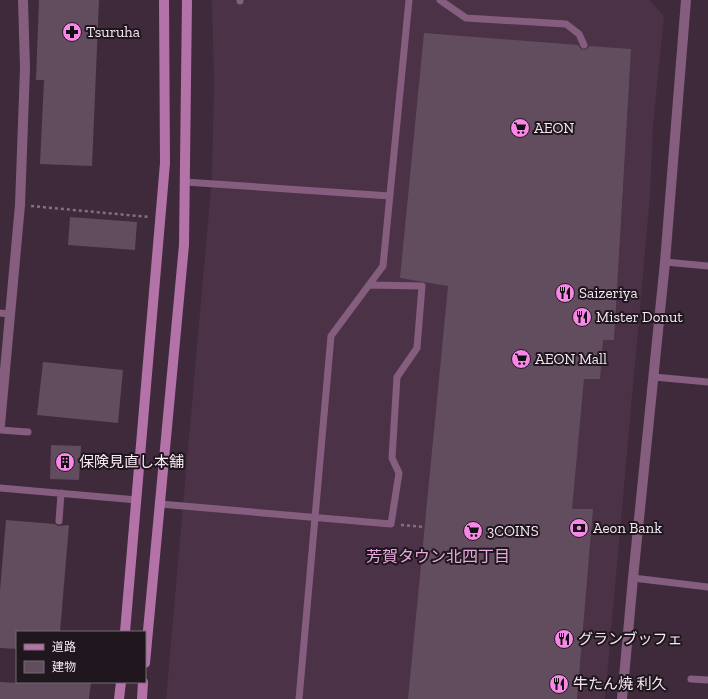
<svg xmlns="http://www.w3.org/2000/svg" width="708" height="699" viewBox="0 0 708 699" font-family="'Zilla Slab','Noto Sans JP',serif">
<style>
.built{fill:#4b3247}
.building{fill:#624d5e}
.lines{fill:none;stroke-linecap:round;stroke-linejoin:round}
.path{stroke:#82717f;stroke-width:2.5;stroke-dasharray:3 3;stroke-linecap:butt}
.lane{stroke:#855d7e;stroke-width:7}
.street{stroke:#855d7e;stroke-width:10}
.secondary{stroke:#b373a8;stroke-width:10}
.labels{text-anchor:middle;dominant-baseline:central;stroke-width:4;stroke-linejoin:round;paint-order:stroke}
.poi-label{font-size:15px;fill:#f6e9f3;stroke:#1f161e;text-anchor:start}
.neighbourhood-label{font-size:16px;fill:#e8a9dd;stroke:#1f161e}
</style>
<rect width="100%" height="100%" fill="#3e2a3a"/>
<!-- built -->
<path class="built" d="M212 0H649L664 16 653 125 650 196 605 699H166L212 176 214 85Z"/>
<!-- building -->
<path class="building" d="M39 0H99L92 166 40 164 44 80H36Z
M424 33 578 45 581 49 584 50 588 48 589 46 631 49 614 340H603L600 379H584L572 509H593L577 699H408L448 286 400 278Z
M70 217 137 222 135 250 68 245Z
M43 362 123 370 118 423 37 415Z
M51 445 81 446 79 480 50 479Z
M6 520 55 524 58 526 69 525 60 632H17V649L0 648V590Z
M0 682 18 683V682H91L89 699H0Z"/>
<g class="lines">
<!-- path -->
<path class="path" d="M31 206 149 217
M401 525 424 527"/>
<!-- lane -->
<path class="lane" d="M240 0V1
M440 0 466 18 566 24 579 34 584 45
M185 182 390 196
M665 262 708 266
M0 313 9 314
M654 377 708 382
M0 430 28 432
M0 488 137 500
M160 504 391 524 399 473 392 458 397 377 417 348 422 286 369 285
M59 521 61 493
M633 578 708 587
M691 679 708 680
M299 699 331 336 383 266 409 0"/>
<!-- street -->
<path class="street" d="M0 425 20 205 25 68 23 0
M622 699 633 578 665 262 686 0"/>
<!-- secondary -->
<path class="secondary" d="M125 632 165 163 164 0
M145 663 184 245 187 0
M119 699 121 682
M142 699 143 682"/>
</g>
<!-- icons -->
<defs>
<symbol id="pharmacy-disc" viewBox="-11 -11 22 22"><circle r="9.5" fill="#f987e8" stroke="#1f161e"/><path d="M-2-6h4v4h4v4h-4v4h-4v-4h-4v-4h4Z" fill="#111"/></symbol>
<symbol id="supermarket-disc" viewBox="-11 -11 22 22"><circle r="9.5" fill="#f987e8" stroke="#1f161e"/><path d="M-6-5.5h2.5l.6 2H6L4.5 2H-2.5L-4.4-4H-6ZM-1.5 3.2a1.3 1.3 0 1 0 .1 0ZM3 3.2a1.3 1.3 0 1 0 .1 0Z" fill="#111"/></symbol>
<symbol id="restaurant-disc" viewBox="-11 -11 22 22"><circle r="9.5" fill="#f987e8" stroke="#1f161e"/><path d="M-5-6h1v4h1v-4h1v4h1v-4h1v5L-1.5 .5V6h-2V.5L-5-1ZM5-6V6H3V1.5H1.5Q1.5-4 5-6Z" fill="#111"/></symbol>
<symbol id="building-disc" viewBox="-11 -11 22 22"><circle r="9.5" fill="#f987e8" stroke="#1f161e"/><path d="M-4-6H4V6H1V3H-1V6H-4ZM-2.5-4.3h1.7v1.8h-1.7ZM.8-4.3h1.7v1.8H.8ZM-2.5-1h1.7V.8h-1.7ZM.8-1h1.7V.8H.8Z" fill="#111"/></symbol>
<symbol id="bank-disc" viewBox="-11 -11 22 22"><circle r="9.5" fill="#f987e8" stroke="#1f161e"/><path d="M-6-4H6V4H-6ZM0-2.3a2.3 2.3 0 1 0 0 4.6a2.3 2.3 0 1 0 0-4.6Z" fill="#111"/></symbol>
</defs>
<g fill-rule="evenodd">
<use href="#pharmacy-disc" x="61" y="21" width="22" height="22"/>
<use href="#supermarket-disc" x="509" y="117" width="22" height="22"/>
<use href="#restaurant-disc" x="554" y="282" width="22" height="22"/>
<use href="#restaurant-disc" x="571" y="306" width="22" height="22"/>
<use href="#supermarket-disc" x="510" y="348" width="22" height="22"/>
<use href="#building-disc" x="54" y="451" width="22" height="22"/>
<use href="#bank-disc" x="568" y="517" width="22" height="22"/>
<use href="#supermarket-disc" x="462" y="520" width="22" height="22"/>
<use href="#restaurant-disc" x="553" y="628" width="22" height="22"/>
<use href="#restaurant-disc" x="548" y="673" width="22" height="22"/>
</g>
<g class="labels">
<!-- poi labels -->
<g class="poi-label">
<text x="86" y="32">Tsuruha</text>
<text x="534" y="128">AEON</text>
<text x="579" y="293">Saizeriya</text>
<text x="596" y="317">Mister Donut</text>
<text x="535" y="359">AEON Mall</text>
<text x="79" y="462">保険見直し本舗</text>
<text x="593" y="528">Aeon Bank</text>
<text x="487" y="531">3COINS</text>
<text x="578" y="639">グランブッフェ</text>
<text x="573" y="684">牛たん焼 利久</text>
</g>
<!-- neighbourhood labels -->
<g class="neighbourhood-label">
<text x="438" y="556">芳賀タウン北四丁目</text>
</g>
</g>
<!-- legend -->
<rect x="16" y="631" width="130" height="52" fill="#1f161e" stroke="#756a73"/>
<rect x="24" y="644" width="20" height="6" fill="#b373a8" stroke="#756a73"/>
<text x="52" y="651" font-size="12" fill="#f6e9f3">道路</text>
<rect x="24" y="661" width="20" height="12" fill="#624d5e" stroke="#756a73"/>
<text x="52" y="671" font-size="12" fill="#f6e9f3">建物</text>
</svg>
